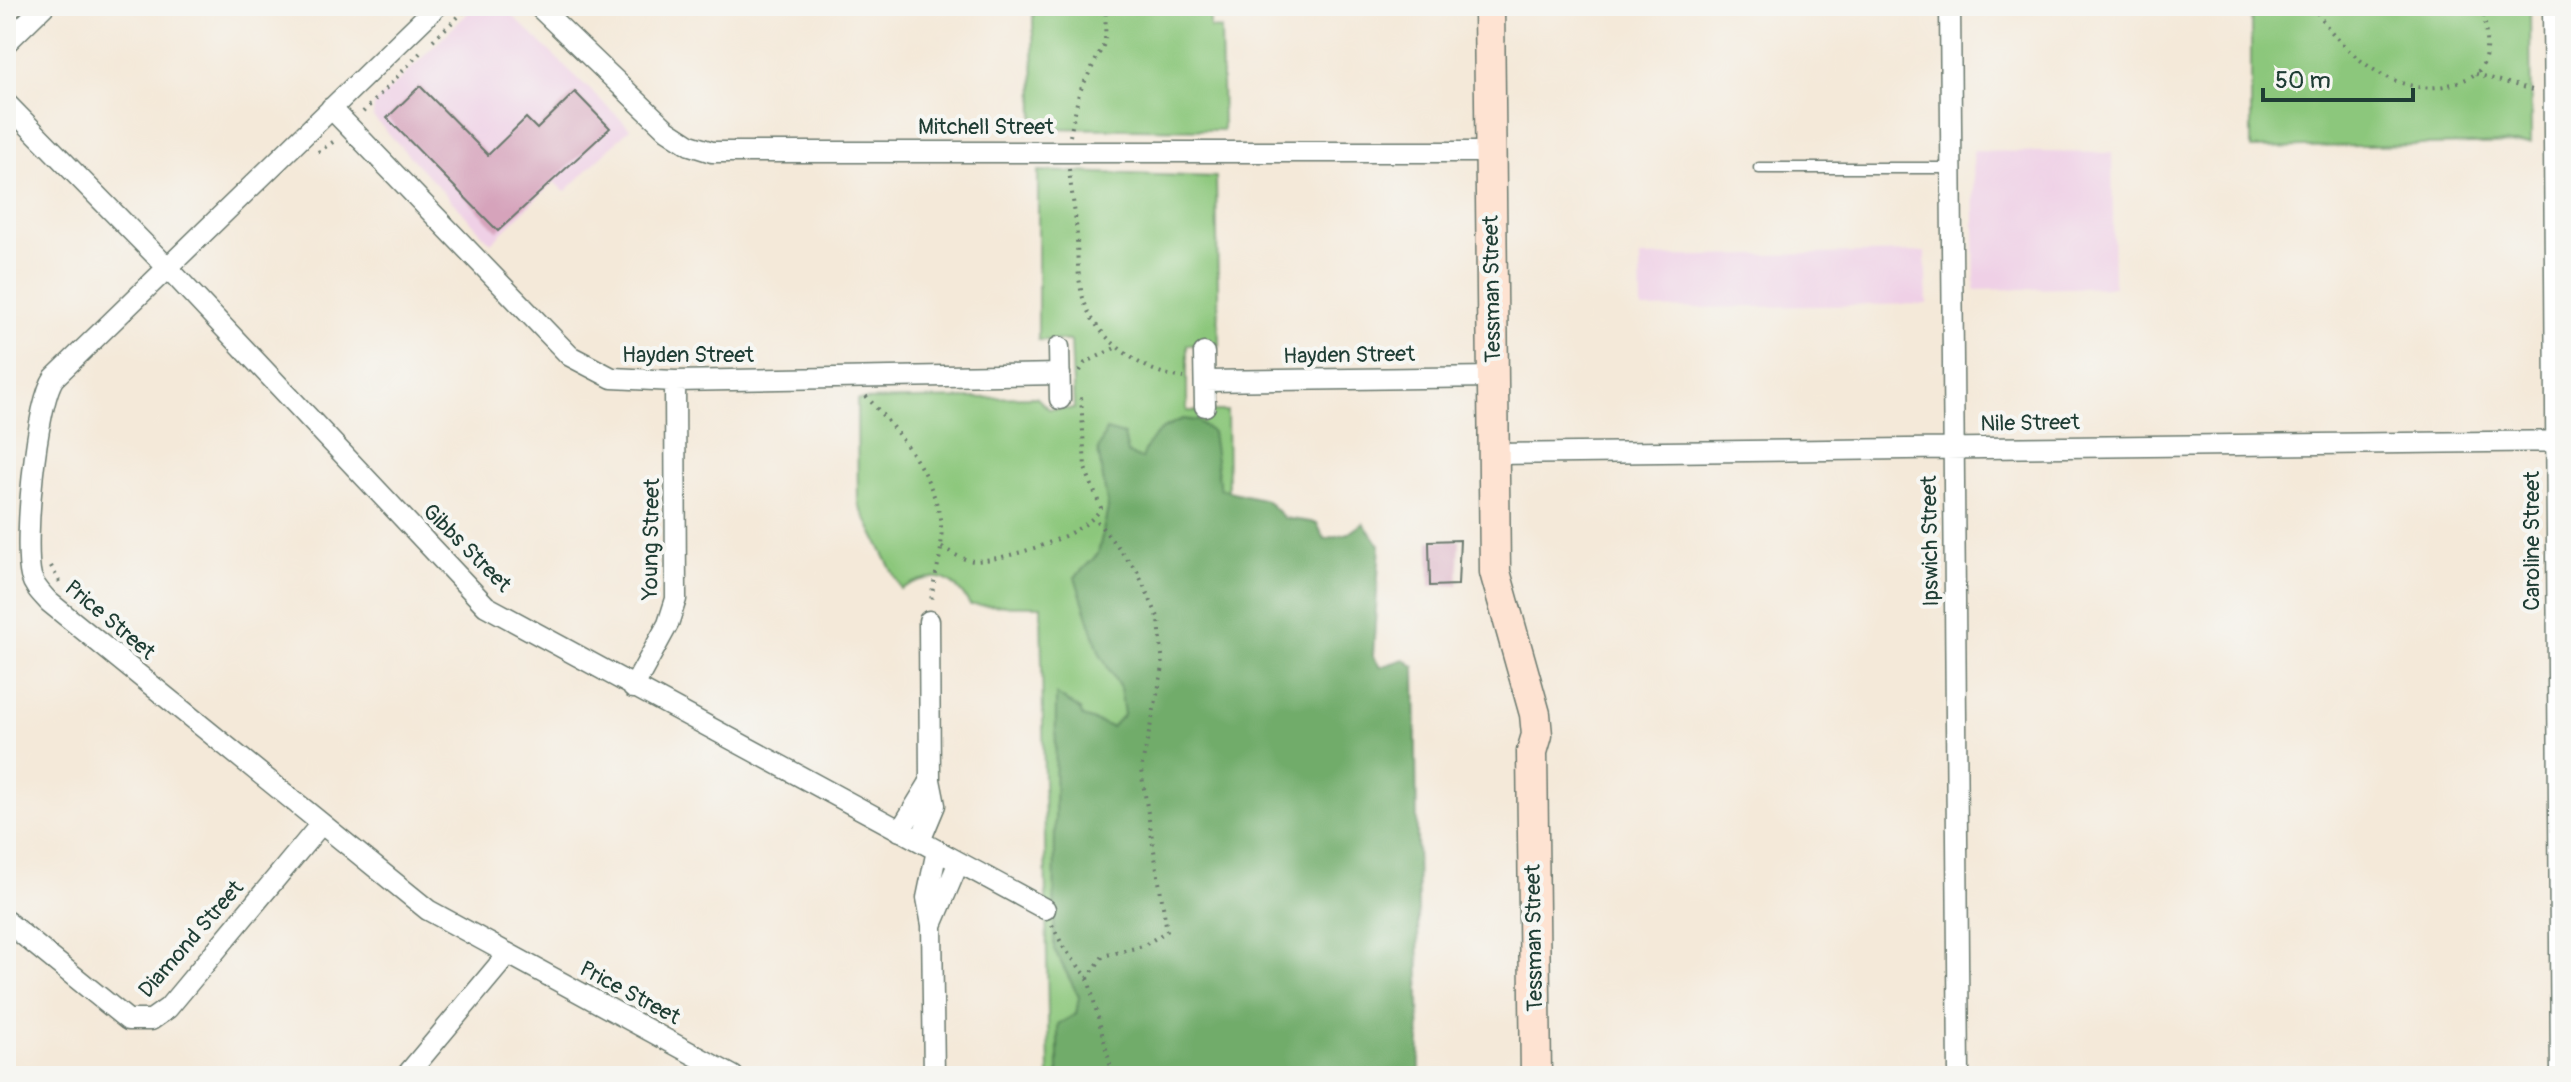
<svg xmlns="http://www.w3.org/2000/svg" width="2571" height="1082" viewBox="0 0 2571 1082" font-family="Pangolin,sans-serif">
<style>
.built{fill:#efd0e6}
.green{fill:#8cc77b;stroke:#568258;stroke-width:2}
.forest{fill:#71ac6b;stroke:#487450;stroke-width:2}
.building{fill:#d6a3bb}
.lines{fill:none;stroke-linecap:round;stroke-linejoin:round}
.lane-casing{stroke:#6a796e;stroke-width:13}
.street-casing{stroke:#6a796e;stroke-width:23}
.secondary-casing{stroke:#6a796e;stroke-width:33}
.path{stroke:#6a796e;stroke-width:4;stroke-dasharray:2 6;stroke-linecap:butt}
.lane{stroke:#fff;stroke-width:10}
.street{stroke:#fff;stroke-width:20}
.secondary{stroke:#fee3d2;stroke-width:30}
.labels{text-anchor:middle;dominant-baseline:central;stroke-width:8;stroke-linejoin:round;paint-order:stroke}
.street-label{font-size:22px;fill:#1f3d34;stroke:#f6f6f2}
</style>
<rect width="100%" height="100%" fill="#f6f6f2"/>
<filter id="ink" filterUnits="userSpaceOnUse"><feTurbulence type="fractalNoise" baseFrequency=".0125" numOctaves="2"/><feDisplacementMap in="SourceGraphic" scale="16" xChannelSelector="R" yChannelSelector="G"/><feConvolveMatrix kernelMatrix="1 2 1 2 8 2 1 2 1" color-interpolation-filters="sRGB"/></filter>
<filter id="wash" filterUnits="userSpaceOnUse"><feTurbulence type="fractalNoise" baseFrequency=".006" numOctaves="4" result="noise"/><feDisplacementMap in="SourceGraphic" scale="32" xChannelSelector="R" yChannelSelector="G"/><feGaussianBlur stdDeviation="1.8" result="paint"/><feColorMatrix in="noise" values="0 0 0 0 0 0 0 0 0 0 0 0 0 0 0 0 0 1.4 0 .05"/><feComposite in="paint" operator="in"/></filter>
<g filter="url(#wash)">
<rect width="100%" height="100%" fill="#f4e9d9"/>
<!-- built -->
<path class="built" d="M475 6H502L630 128 565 192 554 182 491 243 373 117 374 105Z
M1973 151 2112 153 2114 287 1975 290Z
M1925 252 1927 304 1641 309 1640 257Z"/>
<!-- green -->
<path class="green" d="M1033 6H1210V28L1221 29 1223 130 1034 128Z
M2251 6H2530L2531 143 2251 148Z
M1038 171 1216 177 1219 345H1187V411H1227L1235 1076H1049L1041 606 970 605C951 573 933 571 901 589L858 503 857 400 1036 397 1049 409H1074L1071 341 1038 340Z"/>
<!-- forest -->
<path class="forest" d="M1183 419 1198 421 1212 432 1220 489 1266 500 1284 518 1317 523 1324 539 1349 533 1363 523 1380 545 1373 656 1380 667 1404 659 1415 667 1420 1076H1058V1024L1076 1014 1079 997 1054 949 1056 694 1080 710 1083 717 1112 727 1124 714 1120 688 1100 654 1075 577 1098 554 1108 508 1098 450 1106 430 1124 435 1128 454 1142 459C1148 437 1163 426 1183 419Z"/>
<g id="blocks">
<!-- building -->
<path class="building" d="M420 86 488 155 526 118 537 129 575 92 610 128 498 231 387 118Z
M1460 540 1458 585 1430 586 1429 541Z"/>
</g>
</g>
<g filter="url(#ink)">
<use href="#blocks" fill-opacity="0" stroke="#6a796e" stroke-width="2"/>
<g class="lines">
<defs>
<path id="lane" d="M1759 168H1951"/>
<path id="street" d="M437 6 54 378C36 404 23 544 31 576 34 587 42 594 49 602L428 910 733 1076
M538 6 667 130 690 145 712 152H1490
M1950 6 1959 1076
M2553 6 2561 1076
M6 43 44 6
M6 103 167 267 486 606 1045 909
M331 108 570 356 612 378 675 381 1060 374
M1059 347 1060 399
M1204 353 1205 406
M1205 381 1493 377
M1495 454 2565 441
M633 688 668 624 676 599 675 381
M900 831 930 782 929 621
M920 841 935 805 930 780
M6 921 128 1020H151L168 1008 321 824
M932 925 958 864
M406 1076 508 954
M934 1076 932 925 927 898 937 850"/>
<path id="secondary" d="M1489 6 1495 572 1535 714 1537 735 1532 752 1536 1076"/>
</defs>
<!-- lane casing -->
<use href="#lane" class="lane-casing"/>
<!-- street casing -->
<use href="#street" class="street-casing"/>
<!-- secondary casing -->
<use href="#secondary" class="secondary-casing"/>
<!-- path -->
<path class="path" d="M2313 6C2341 52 2398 103 2455 83 2467 79 2479 75 2484 62 2489 46 2484 23 2484 6
M433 40 470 6
M2476 74 2536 91
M363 112 421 52
M1070 136 1079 93 1105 42 1106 6
M318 152 336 140
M1069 169C1071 191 1076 214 1077 237 1078 292 1080 320 1128 355 1145 368 1163 375 1184 378
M1080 371 1085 363 1117 347
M866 396C902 437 947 488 941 548 939 566 932 584 931 603
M942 547C952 553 964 561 976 561 1008 559 1086 536 1101 508L1085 468 1081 396
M51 566 60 583
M1052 925 1064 948 1088 978 1103 956 1143 946 1167 931 1141 770 1163 667 1159 619 1137 571 1095 519
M1088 978 1113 1076"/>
<!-- lane -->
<use href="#lane" class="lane"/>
<!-- street -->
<use href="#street" class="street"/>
<!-- secondary -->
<use href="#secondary" class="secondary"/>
</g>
</g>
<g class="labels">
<!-- street labels -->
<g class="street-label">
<text x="986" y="127">Mitchell Street</text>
<text transform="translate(1492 289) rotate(-91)">Tessman Street</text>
<text x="688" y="355">Hayden Street</text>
<text transform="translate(1349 355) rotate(-1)">Hayden Street</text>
<text transform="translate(2030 423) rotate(-1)">Nile Street</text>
<text transform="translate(651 539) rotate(-89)">Young Street</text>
<text transform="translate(1930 541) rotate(-91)">Ipswich Street</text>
<text transform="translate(2532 541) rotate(-90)">Caroline Street</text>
<text transform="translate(467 548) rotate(45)">Gibbs Street</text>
<text transform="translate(110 620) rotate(40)">Price Street</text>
<text transform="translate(1534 938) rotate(-91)">Tessman Street</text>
<text transform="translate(191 939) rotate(-49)">Diamond Street</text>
<text transform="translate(630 993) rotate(28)">Price Street</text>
</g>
</g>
<!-- margin -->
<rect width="2571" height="1082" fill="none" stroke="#f6f6f2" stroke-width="32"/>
<!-- scale -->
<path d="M2263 88v12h150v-12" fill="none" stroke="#1f3d34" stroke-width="4"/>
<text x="2275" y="88" font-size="24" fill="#1f3d34" stroke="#f6f6f2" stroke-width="6" paint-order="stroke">50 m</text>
</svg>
